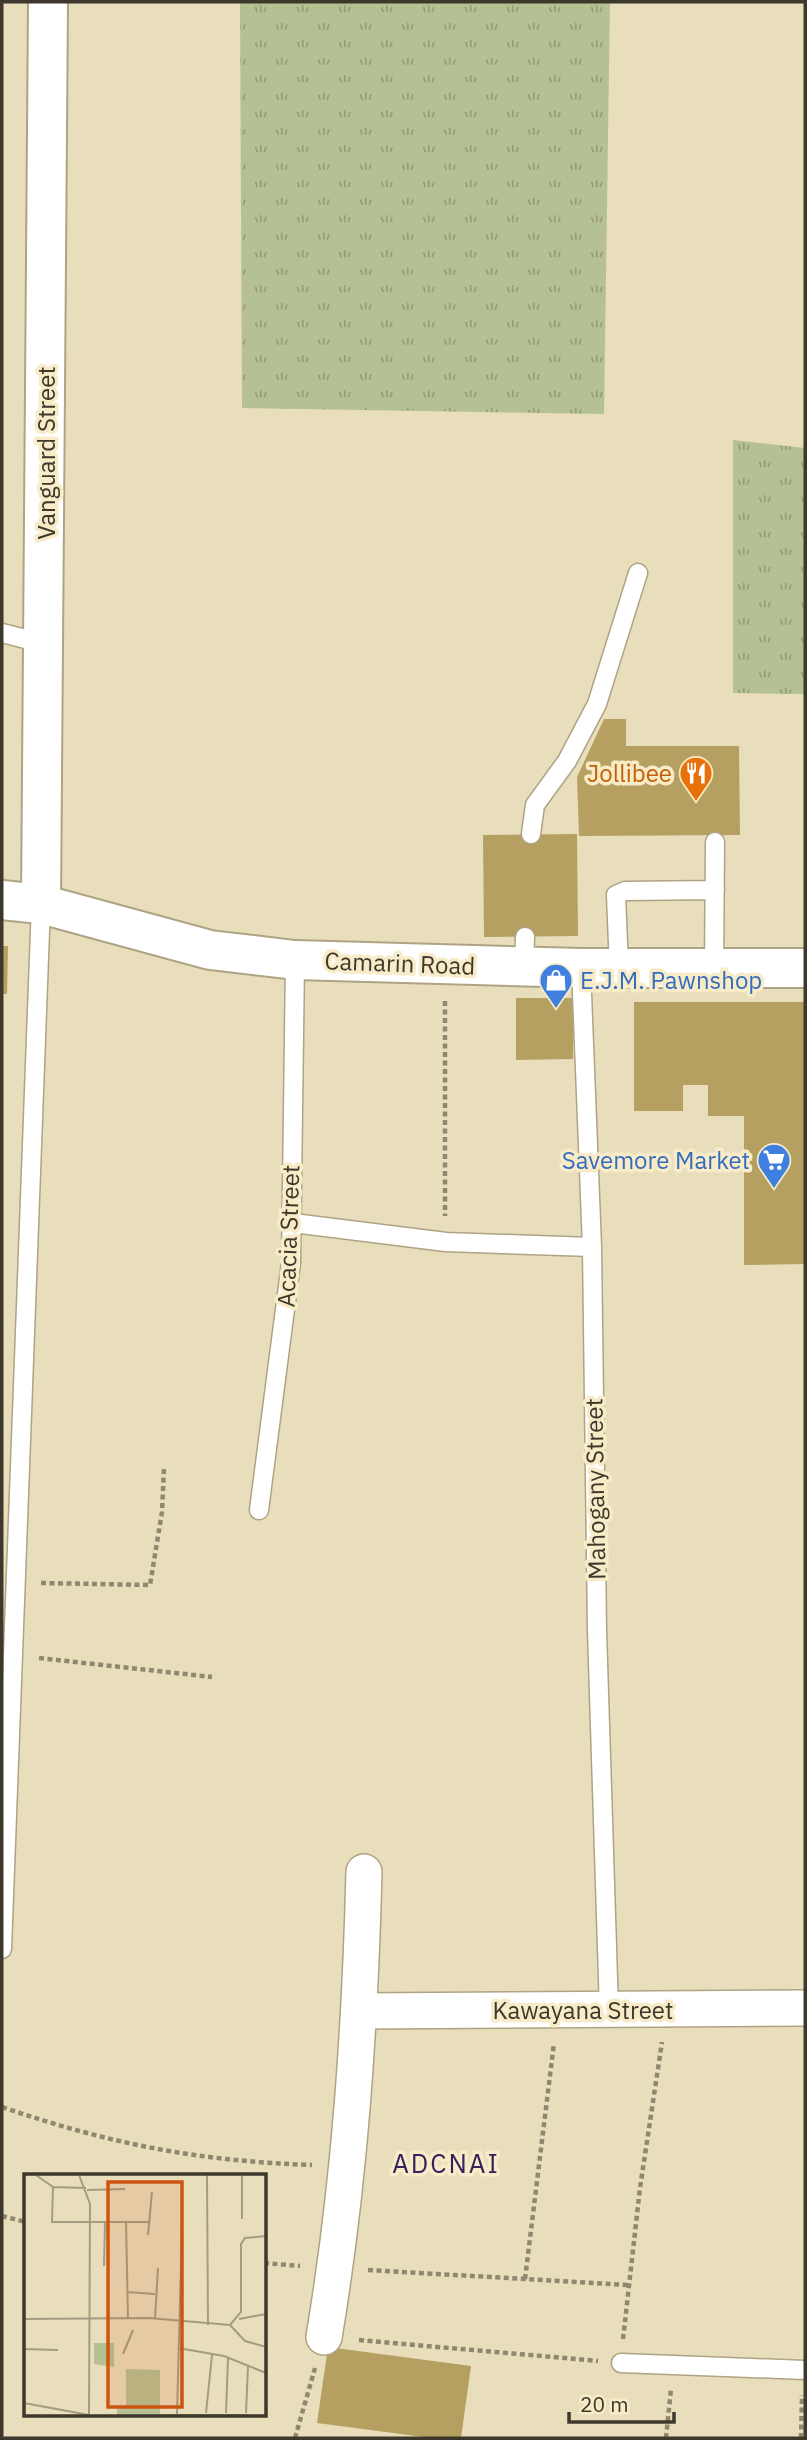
<svg xmlns="http://www.w3.org/2000/svg" width="807" height="2440" viewBox="0 0 807 2440" font-family="'IBM Plex Sans',sans-serif">
<style>
.grass{fill:url(#grass-tufts)}
.building{fill:#b5a061}
.lines{fill:none;stroke-linecap:round;stroke-linejoin:round}
.lane-casing{stroke:#aea383;stroke-width:21}
.street-casing{stroke:#aea383;stroke-width:38}
.secondary-casing{stroke:#aea383;stroke-width:42}
.path{stroke:#8f8770;stroke-width:4.5;stroke-dasharray:5 3.5;stroke-linecap:butt}
.lane{stroke:#fff;stroke-width:18}
.street{stroke:#fff;stroke-width:35}
.secondary{stroke:#fff;stroke-width:38}
.labels{text-anchor:middle;dominant-baseline:central;stroke-width:7;stroke-linejoin:round;paint-order:stroke}
.street-label{font-size:24px;fill:#3d382b;stroke:#f7ebc8}
.food-label{font-size:24px;fill:#c56008;stroke:#f7ebc8;text-anchor:end}
.shop-label{font-size:24px;fill:#366cbe;stroke:#f7ebc8;text-anchor:start}
.neighbourhood-label{font-size:26px;letter-spacing:2px;fill:#35215b;stroke:#f7ebc8}
.inset-road{fill:none;stroke:#a49c82;stroke-width:2}
.view{fill:#ce5411;fill-opacity:0.15;stroke:#ce5411;stroke-width:3.5}
.inset-edge{fill:none;stroke:#3d382b;stroke-width:3.5}
</style>
<defs>
<pattern id="grass-tufts" width="24" height="20" patternUnits="userSpaceOnUse" patternTransform="scale(1.75)"><rect width="24" height="20" fill="#b6c193"/><path d="M3 7l-1-3M5 7V3M7 7l1-3M15 17l-1-3M17 17v-4M19 17l1-3" fill="none" stroke="#959e78"/></pattern>
</defs>
<rect width="100%" height="100%" fill="#e9debc"/>
<!-- grass -->
<path class="grass" d="M240 2H610L604 414 242 408Z
M733 440 805 448V694L733 693Z"/>
<!-- building -->
<path class="building" d="M604 719H626V746H739L740 835 579 836 577 777Z
M577 834 578 936 484 937 483 835Z
M2 946H8L7 994H2Z
M516 998H573V1059L516 1060Z
M634 1002H805V1264L744 1265V1116H708V1085H683V1111H634Z
M328 2347 471 2366 461 2438H431L317 2423Z"/>
<g class="lines">
<defs>
<path id="lane" d="M2 633 45 644
M531 834 535 805 567 761 597 704 638 573
M524 966 525 937
M581 968 592 1247 597 1630 609 2011
M619 968 616 895 625 891 715 890
M714 969 715 842
M293 1223 446 1242 592 1247
M259 1510 291 1263 295 960
M2 1949 41 904
M621 2363 805 2370"/>
<path id="street" d="M360 2011 805 2008
M324 2337C350 2182 360 2028 364 1872"/>
<path id="secondary" d="M2 900 41 904 210 950 295 960 581 968H805
M41 904 48 2"/>
</defs>
<!-- lane casing -->
<use href="#lane" class="lane-casing"/>
<!-- street casing -->
<use href="#street" class="street-casing"/>
<!-- secondary casing -->
<use href="#secondary" class="secondary-casing"/>
<!-- path -->
<path class="path" d="M445 1001V1216
M41 1583 150 1585 162 1512 164 1467
M39 1658 212 1677
M2 2107C110 2144 198 2161 312 2165
M2 2216 26 2222
M264 2263 300 2266
M368 2270 629 2285
M525 2279 554 2043
M623 2339 640 2188 662 2042
M359 2340 598 2361
M295 2438 315 2368
M666 2438 671 2389
M801 2438 802 2395"/>
<!-- lane -->
<use href="#lane" class="lane"/>
<!-- street -->
<use href="#street" class="street"/>
<!-- secondary -->
<use href="#secondary" class="secondary"/>
</g>
<!-- icons -->
<defs>
<symbol id="restaurant-pin" viewBox="-11 -11 22 30"><path d="M0 17L-7.5 6A9.5 9.5 0 1 1 7.5 6Z" fill="#e8710a" stroke="#f7ebc8"/><path d="M-5-6h1v4h1v-4h1v4h1v-4h1v5L-1.5 .5V6h-2V.5L-5-1ZM5-6V6H3V1.5H1.5Q1.5-4 5-6Z" fill="#fff"/></symbol>
<symbol id="shop-pin" viewBox="-11 -11 22 30"><path d="M0 17L-7.5 6A9.5 9.5 0 1 1 7.5 6Z" fill="#3f7fe0" stroke="#f7ebc8"/><path d="M-5-2.5h2.3a2.7 3.5 0 0 1 5.4 0H5L5.5 6h-11ZM-1.5-2.5h3a1.5 2.3 0 0 0-3 0Z" fill="#fff"/></symbol>
<symbol id="supermarket-pin" viewBox="-11 -11 22 30"><path d="M0 17L-7.5 6A9.5 9.5 0 1 1 7.5 6Z" fill="#3f7fe0" stroke="#f7ebc8"/><path d="M-6-5.5h2.5l.6 2H6L4.5 2H-2.5L-4.4-4H-6ZM-1.5 3.2a1.3 1.3 0 1 0 .1 0ZM3 3.2a1.3 1.3 0 1 0 .1 0Z" fill="#fff"/></symbol>
</defs>
<g fill-rule="evenodd">
<use href="#restaurant-pin" x="677" y="754" width="38" height="52"/>
<use href="#shop-pin" x="537" y="961" width="38" height="52"/>
<use href="#supermarket-pin" x="755" y="1141" width="38" height="52"/>
</g>
<g class="labels">
<!-- street labels -->
<g class="street-label">
<text transform="translate(46 453) rotate(-90)">Vanguard Street</text>
<text transform="translate(400 963) rotate(2)">Camarin Road</text>
<text transform="translate(288 1236) rotate(-88)">Acacia Street</text>
<text transform="translate(595 1489) rotate(-91)">Mahogany Street</text>
<text x="583" y="2010">Kawayana Street</text>
</g>
<!-- food labels -->
<g class="food-label">
<text x="672" y="773">Jollibee</text>
</g>
<!-- shop labels -->
<g class="shop-label">
<text x="580" y="980">E.J.M. Pawnshop</text>
<text x="750" y="1160" text-anchor="end">Savemore Market</text>
</g>
<!-- neighbourhood labels -->
<g class="neighbourhood-label">
<text x="446" y="2163">ADCNAI</text>
</g>
</g>
<!-- overview -->
<g transform="translate(24 2174)">
<rect width="242" height="242" fill="#e9debc"/>
<path d="M70 169H90V193L70 190ZM102 195 136 196V241H93V235L102 233Z" fill="#b6c193"/>
<path class="inset-road" d="M12 1 29 13 62 14M55 1 66 30 65 241M183 1 184 151M29 13 28 48H125M63 16 101 15M218 45V1M102 48 104 144M124 61 128 18M80 92 81 48M103 118 131 120M0 145 125 144 206 151 217 138V70L221 64 242 62M131 145 134 94M215 145 242 140M206 151 221 167 242 173M154 174 200 182 242 199M0 175 34 176M99 180 109 156M0 229 65 241M182 239 188 181M202 239 204 184M222 239 224 192M138 241H225M153 241 158 52"/>
<path class="view" d="M84 8H158V233H84Z"/>
<rect width="242" height="242" class="inset-edge"/>
</g>
<!-- border -->
<rect width="807" height="2440" fill="none" stroke="#3d382b" stroke-width="7"/>
<!-- scale -->
<path d="M569 2412v10h105v-10" fill="none" stroke="#3d382b" stroke-width="3.5"/>
<text x="580" y="2412" font-size="21" fill="#3d382b" stroke="#f7ebc8" stroke-width="5" paint-order="stroke">20 m</text>
</svg>
